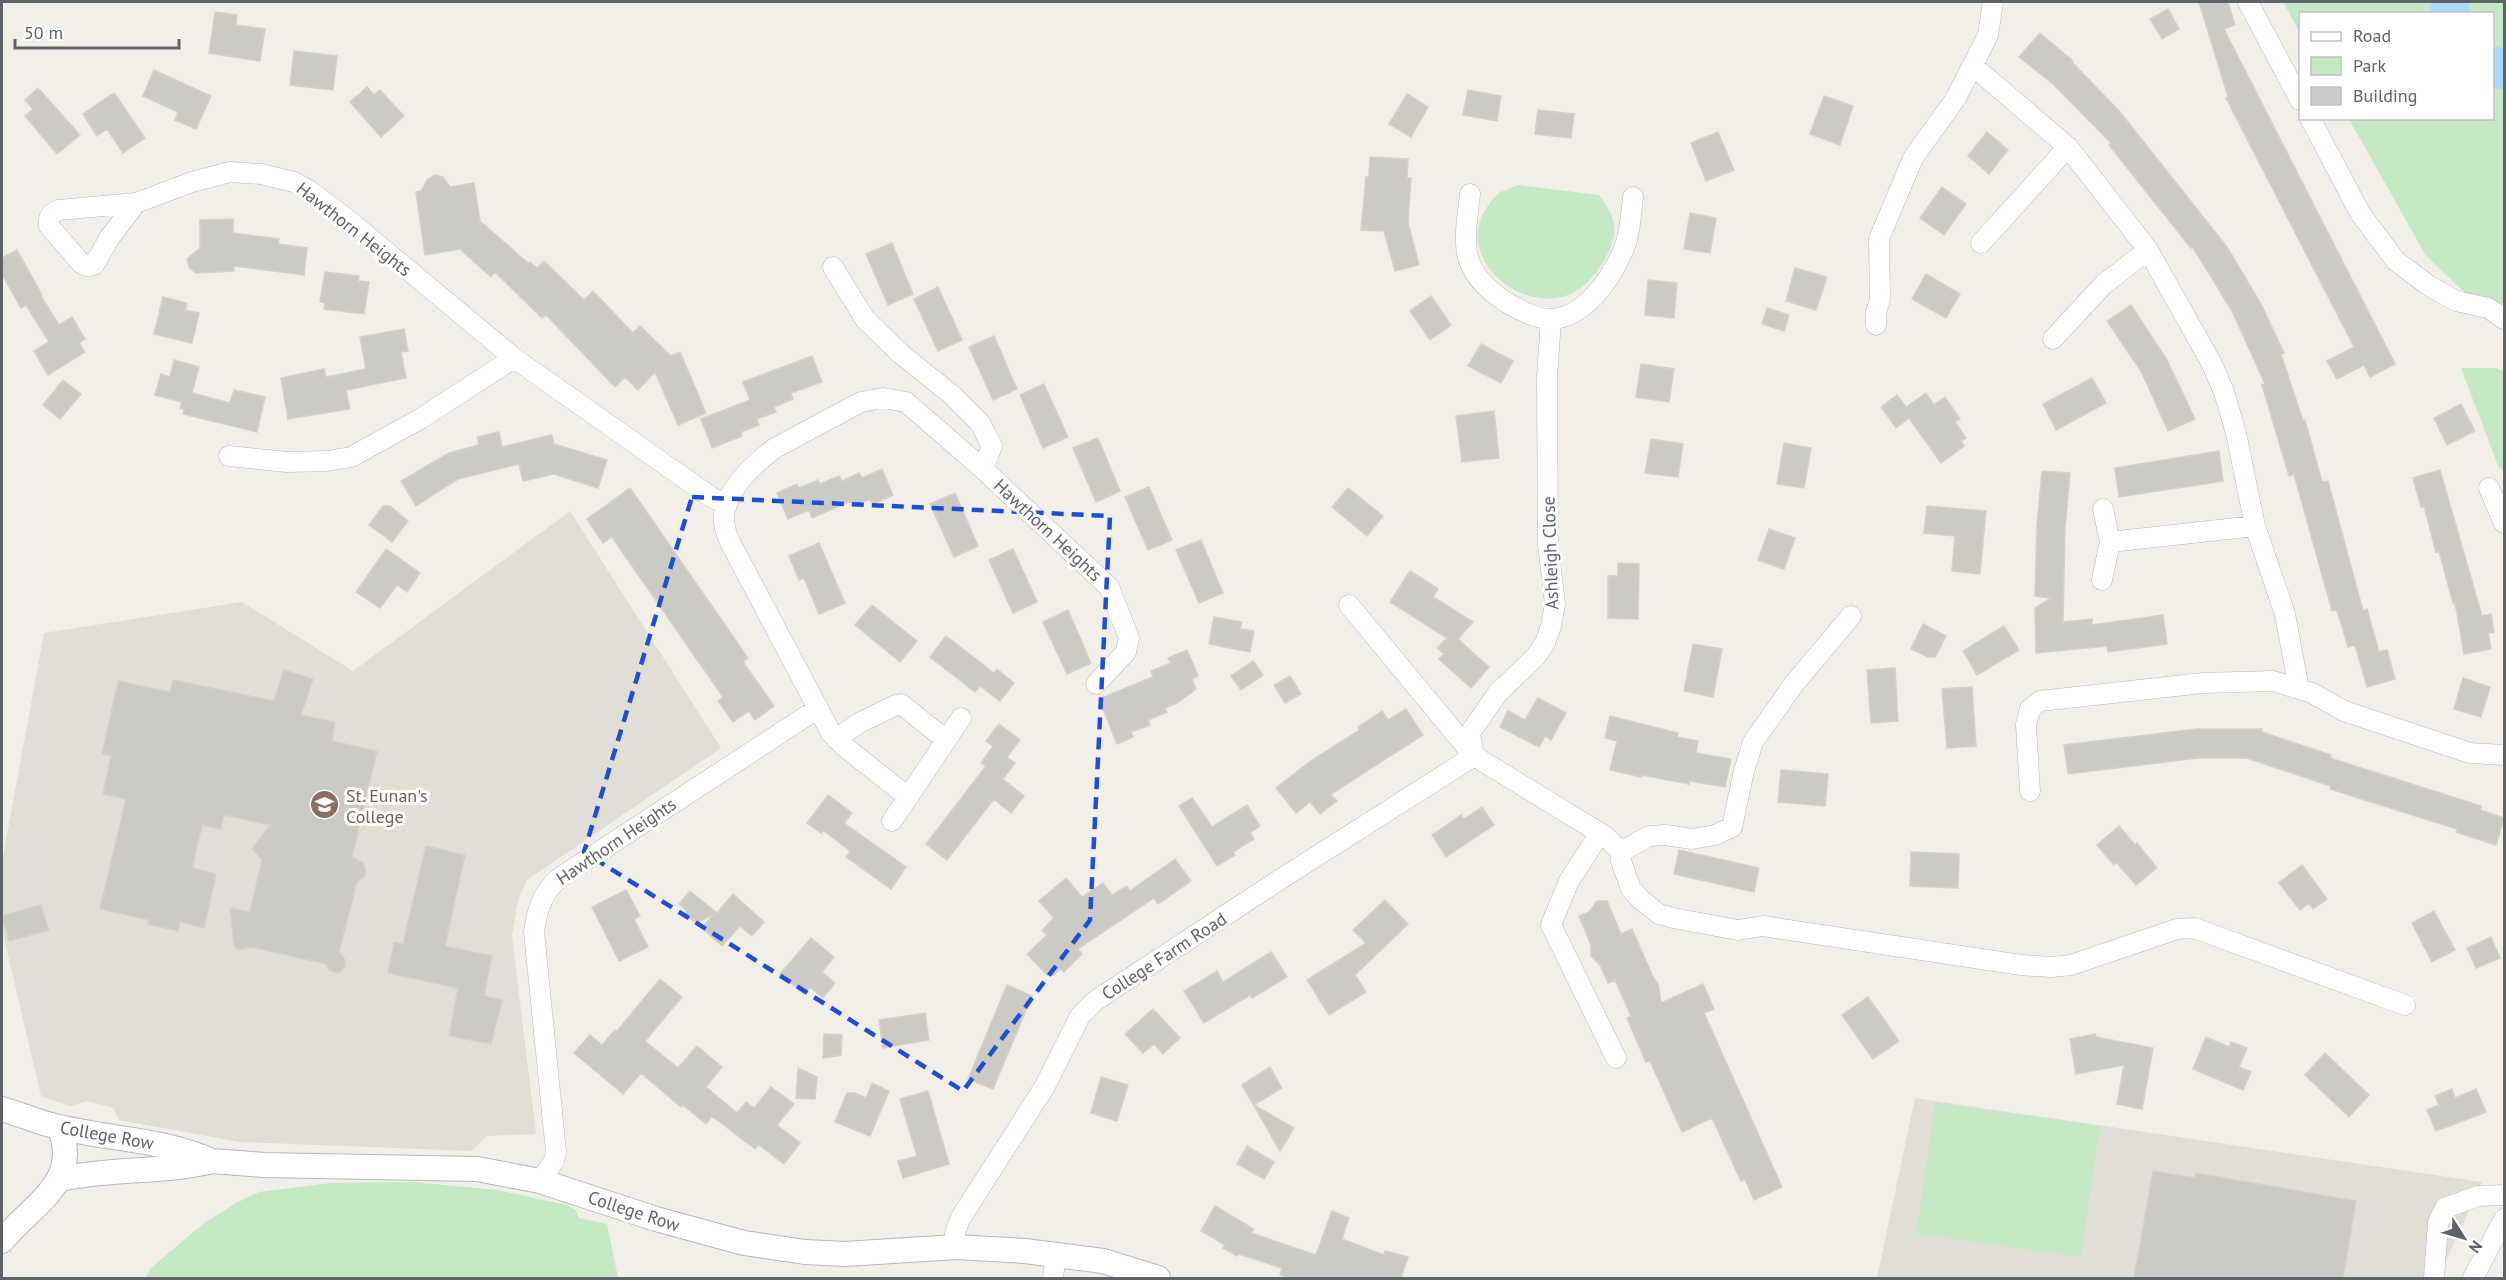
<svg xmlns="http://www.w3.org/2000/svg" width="2506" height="1280" viewBox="0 0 2506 1280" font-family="'PT Sans',sans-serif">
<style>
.education{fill:#e1ded6}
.green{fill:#c5e8c5}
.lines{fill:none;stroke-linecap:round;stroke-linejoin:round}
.river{stroke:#aadaff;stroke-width:39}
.building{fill:#cccac5;stroke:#d6d1c6;stroke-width:1.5}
.minor-casing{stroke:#b5b8bc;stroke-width:21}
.tertiary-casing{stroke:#b5b8bc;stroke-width:26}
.minor{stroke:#fff;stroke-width:20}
.tertiary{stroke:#fff;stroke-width:24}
.marked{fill:none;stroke:#1d4ed8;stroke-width:4.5;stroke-dasharray:12 8;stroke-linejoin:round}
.labels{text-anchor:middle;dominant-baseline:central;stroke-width:6;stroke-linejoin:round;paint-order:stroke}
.street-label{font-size:18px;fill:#5f6368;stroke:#fff}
.education-label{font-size:18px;fill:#785e54;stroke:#fff;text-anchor:start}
</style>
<rect width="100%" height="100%" fill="#f1efe8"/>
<!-- education -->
<path class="education" d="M570 511 721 748 527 880 518 900 512 936 536 1134 487 1136 472 1151 240 1142 119 1120 113 1108 99 1104 87 1101 70 1106 41 1096 2 929V862L44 633 242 602 353 671Z
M1915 1098 2482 1182 2438 1278H1877Z"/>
<!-- green -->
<path class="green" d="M2283 2H2504V304L2475 302 2426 256 2349 119 2492 118V14H2300V33Z
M1518 185 1599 195C1616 218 1620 231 1606 257 1599 270 1588 284 1576 291 1528 320 1452 260 1486 209 1489 204 1493 198 1498 194 1503 190 1512 188 1518 185Z
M2461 368H2496L2504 372V470L2499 468 2495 458Z
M1935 1103 2100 1126 2081 1257 1916 1234Z
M413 1182 497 1190 567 1205 576 1210 579 1218 607 1224 618 1278H145L152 1267 203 1224 236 1203 259 1192 330 1183Z"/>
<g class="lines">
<!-- river -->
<path class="river" d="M2450 2V14
M2492 65 2504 70"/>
</g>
<!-- building -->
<path class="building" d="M2199 2H2228L2235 25 2224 29 2395 364 2370 377 2364 365 2337 379 2327 361 2354 347 2226 98 2228 97Z
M2168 9 2179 29 2162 39 2150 19Z
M215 12 237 15 236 25 265 29 260 61 209 53Z
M2040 33 2073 61 2072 62 2120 112 2227 247 2261 304 2284 353 2281 354 2303 421 2305 420 2322 482 2328 481 2363 611 2367 609 2379 652 2387 650 2395 679 2367 687 2355 645 2348 647 2337 610 2332 611 2294 474 2289 476 2262 385 2265 384 2232 311 2192 246 2191 248 2109 145 2111 143 2053 84 2019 57Z
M294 51 337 56 333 90 290 85Z
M154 70 211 96 196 129 175 120 178 112 143 96Z
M367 87 374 95 380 90 404 116 381 137 350 102Z
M38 88 80 135 57 154 25 116 33 109 25 100Z
M1468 90 1501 96 1497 121 1463 115Z
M114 93 145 138 123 153 107 129 97 136 83 114Z
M1407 94 1428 107 1411 137 1389 124Z
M1824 96 1853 106 1840 145 1810 134Z
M1538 110 1574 114 1571 138 1535 134Z
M1718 132 1734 170 1706 181 1691 143Z
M1987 132 2008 150 1989 174 1968 156Z
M1370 157 1408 159 1407 178H1411L1408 222 1419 265 1395 271 1384 231 1361 230 1366 177H1369Z
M435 175 443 177 450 187 474 183 480 221 528 263 530 262 537 268 544 261 584 300 593 291 633 333 640 326 671 356 680 352 706 413 678 425 655 372 638 390 625 377 615 387 546 315 542 318 495 272 491 277 460 249 425 255 416 192 421 191 427 180Z
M1942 187 1966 204 1944 235 1920 218Z
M1690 213 1716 218 1710 253 1684 249Z
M233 219V233L279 239 278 244 307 248 304 275 234 266V271L196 273 189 267 187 259 200 248V220Z
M892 243 913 294 888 305 866 254Z
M17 250 42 295 41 296 59 325 72 317 85 339 79 343 85 352 48 375 34 351 49 342 26 305 21 308 2 274V258Z
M1795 268 1827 277 1816 310 1786 301Z
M325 272 359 276 358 281 369 282 364 314 324 309 325 303 320 302Z
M1926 274 1960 294 1946 318 1912 299Z
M1648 280 1677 283 1674 318 1645 315Z
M938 287 962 340 938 351 914 299Z
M1431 296 1451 325 1430 340 1410 311Z
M163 297 187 303 185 310 199 313 192 343 154 334Z
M2131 305 2167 360 2195 419 2168 431 2142 373 2107 321Z
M1767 308 1789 315 1784 331 1762 324Z
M404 329 408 351 401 352 406 378 346 390 350 409 288 419 281 378 324 369 326 377 366 369 360 337Z
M994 336 1017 389 993 400 969 347Z
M1481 344 1513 361 1501 383 1468 366Z
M812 356 822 382 791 393 793 399 774 407 776 412 757 419 759 425 741 432 742 436 712 448 701 419 750 400 743 382Z
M174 360 199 367 192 393 230 403 234 390 265 397 257 432 183 414 184 409 180 408 182 402 155 395 161 374 170 377Z
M1641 364 1674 369 1669 402 1636 397Z
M2092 378 2106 403 2056 430 2043 404Z
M63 380 81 394 60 419 43 405Z
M1044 384 1068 437 1043 448 1020 395Z
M1926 393 1934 405 1945 397 1960 419 1955 422 1966 438 1961 441 1964 446 1941 463 1909 418 1896 428 1881 407 1897 395 1906 407Z
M2461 404 2475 431 2447 445 2434 418Z
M1494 411 1499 458 1462 462 1456 416Z
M499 432 502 447 552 435 554 444 607 460 598 488 554 474 523 481 519 464 458 479 416 506 401 481 449 453 479 445 477 437Z
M1098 438 1120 491 1096 502 1073 448Z
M1651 439 1683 444 1678 477 1645 473Z
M1784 443 1811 448 1804 488 1777 484Z
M2219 451 2223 481 2119 497 2115 468Z
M882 469 893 495 873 504 870 499 853 506 851 501 812 518 809 510 788 519 777 493 797 484 799 488 818 480 820 484 839 476 842 481 859 473 862 478Z
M2440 470 2482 616 2491 614 2494 632 2488 633 2491 649 2464 654 2455 602 2453 603 2439 551 2436 552 2424 506 2421 507 2413 478Z
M2042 471 2070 473 2065 529 2063 622 2092 619V625L2163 615 2167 644 2108 652 2107 646 2036 653 2035 608 2051 598 2035 596 2037 525Z
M1149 487 1172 540 1148 550 1125 497Z
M630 488 748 658 743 662 774 706 755 720 749 711 733 722 718 701 723 697 612 537 603 543 587 519Z
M1348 488 1383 516 1367 536 1332 507Z
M955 493 978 546 954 557 930 504Z
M383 506H390L408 521 392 542 369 525Z
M1927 506 1986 511 1980 574 1952 571 1955 536 1924 533Z
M1769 529 1795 538 1784 569 1758 560Z
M1201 540 1223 593 1199 603 1176 550Z
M819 543 845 603 819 614 804 578 799 580 789 556Z
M386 549 420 573 407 592 397 585 380 608 356 592Z
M1013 549 1037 602 1013 613 989 560Z
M1618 563 1639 564 1638 619 1608 618V576H1618Z
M1410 571 1438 589 1433 597 1473 622 1458 639 1489 667 1471 688 1439 659 1444 654 1437 648 1447 638 1390 602Z
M872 605 917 641 900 662 855 625Z
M1068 610 1091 663 1067 674 1043 622Z
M1214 617 1242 622 1240 629 1254 631 1250 652 1209 644Z
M1923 624 1946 636 1935 657H1928L1911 649Z
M2004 626 2019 650 1977 675 1963 651Z
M946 636 994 673 997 669 1014 683 1000 701 980 686 975 692 930 657Z
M1693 644 1722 649 1713 697 1684 691Z
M1187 650 1198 676 1192 679 1196 689 1177 703 1165 708 1167 712 1148 720 1150 725 1131 732 1133 737 1117 744 1099 699 1153 677 1151 671 1171 663 1168 658Z
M1253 661 1263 675 1241 690 1231 676Z
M1895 668 1898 721 1871 723 1867 670Z
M284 670 313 679 301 715 335 722 332 741 377 751 352 857 363 863 366 872 365 876 357 882 339 952 345 960V967L338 973 329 970 326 964 252 947 239 950 234 946 230 908 250 912 262 860 252 849 270 825 224 815 221 829 202 825 192 868 216 874 204 928 180 922 178 931 148 924 149 920 100 909 126 799 103 794 111 756 102 754 118 681 170 692 173 680 274 701Z
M1290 676 1301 694 1285 703 1274 685Z
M2463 678 2490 687 2481 717 2454 709Z
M1972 687 1976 746 1947 748 1942 689Z
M1538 698 1566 713 1551 740 1545 736 1539 747 1500 727 1508 711 1525 720Z
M1406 709 1423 735 1331 794 1337 801 1320 814 1310 802 1296 813 1276 788 1312 760 1360 730 1358 727 1382 711 1388 720Z
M1610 716 1678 733 1677 737 1698 741 1696 753 1731 759 1725 787 1689 781V784L1642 775 1641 777 1610 770 1617 741 1605 738Z
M999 724 1020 740 1007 757 1015 763 1003 779 1024 796 1011 813 994 799 947 860 926 844 986 766 981 763 993 746 986 741Z
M2197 729H2262V732L2331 755 2330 758 2481 806 2480 810 2504 818 2496 845 2456 832 2457 829 2330 789 2331 786 2247 758H2198L2068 774 2064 745Z
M1781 770 1828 774 1825 806 1778 802Z
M828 795 852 813 844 823 906 867 891 889 846 857 850 851 823 830 821 833 807 823Z
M1192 798 1212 827 1247 805 1260 826 1250 833 1254 839 1233 852 1235 855 1217 866 1179 806Z
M1482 807 1494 825 1446 857 1432 835 1461 815 1464 819Z
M2119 826 2135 845 2137 843 2157 868 2136 885 2116 862 2114 865 2097 845Z
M426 846 465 855 445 946 492 956 484 996 502 1000 491 1044 449 1036 458 988 388 973 394 942 403 944Z
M1679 850 1759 868 1754 892 1674 874Z
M1911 852 1959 854 1958 888 1910 886Z
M1175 859 1191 881 1158 904 1154 898 1078 949 1082 954 1064 972 1060 969 1054 975H1047L1027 954 1047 935 1042 930 1054 918 1039 901 1066 878 1082 897 1103 883 1112 895 1127 886 1130 891Z
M2302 865 2327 899 2313 909 2309 903 2300 910 2279 883Z
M626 890 640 916 634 919 648 947 619 961 592 907Z
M690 891 717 913 733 894 764 922 752 936 740 926 722 946 702 928 714 914 696 923 685 914 687 911 679 904Z
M1385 900 1408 924 1355 975 1366 992 1329 1015 1307 980 1366 943 1353 930Z
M1597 901H1607L1621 934 1632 929 1654 979 1658 983 1661 1003 1703 984 1714 1009 1704 1013 1782 1187 1754 1200 1745 1179 1741 1181 1712 1118 1682 1132 1650 1061 1646 1062 1627 1018 1631 1016 1615 980 1608 983 1600 965 1591 956V945L1579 916 1589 912Z
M41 905 49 930 9 941 2 916Z
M2434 911 2455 950 2432 962 2412 923Z
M2491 937 2500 958 2476 968 2467 948Z
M811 938 834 957 822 972 835 983 823 998 810 987 804 994 780 974Z
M1271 952 1287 977 1252 998 1250 995 1204 1023 1184 991 1217 971 1223 982Z
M660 979 682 997 645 1041 678 1068 697 1046 722 1067 706 1087 737 1113 746 1102 754 1108 771 1087 794 1104 777 1125 800 1143 784 1164 759 1145 755 1149 712 1116 706 1124 683 1105 681 1107 641 1073 623 1094 574 1053 590 1035 602 1045 615 1030 617 1031Z
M1007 985 1032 996 993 1089 968 1079Z
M1868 997 1899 1041 1873 1059 1842 1015Z
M1153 1009 1180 1038 1163 1054 1154 1044 1143 1053 1125 1034Z
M925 1013 929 1040 883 1048 879 1020Z
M824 1034 842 1035 841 1055 823 1058Z
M2095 1034 2096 1037 2153 1048 2142 1109 2117 1104 2124 1065 2076 1074 2070 1039Z
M2206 1037 2229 1047 2231 1042 2247 1048 2239 1067 2251 1072 2243 1090 2193 1069Z
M2325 1053 2369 1095 2349 1117 2305 1075Z
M1270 1067 1282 1088 1254 1105 1294 1128 1280 1151 1242 1085Z
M798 1068 817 1077 815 1099 796 1098Z
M1101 1077 1128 1085 1117 1121 1091 1113Z
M872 1083 889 1091 870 1136 835 1122 847 1093H855L866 1098Z
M2452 1089 2455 1098 2476 1089 2486 1112 2436 1131 2427 1110 2439 1105 2435 1096Z
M928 1091 949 1164 903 1178 898 1161 917 1156 900 1099Z
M1247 1146 1274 1162 1264 1179 1237 1164Z
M2153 1171 2195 1178 2196 1173 2356 1201 2343 1278H2134Z
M1215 1206 1254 1229 1251 1233 1316 1255 1332 1211 1349 1218 1342 1239 1384 1255 1385 1251 1408 1257 1401 1278H1291L1280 1275 1282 1268 1239 1254 1237 1256 1223 1248 1225 1245 1201 1231Z"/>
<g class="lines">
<defs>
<path id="minor" d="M2248 2 2300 100
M1973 66 2068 147 2148 250 2212 364 2224 392 2236 433 2255 526 2285 614 2299 689 2312 693 2344 711 2470 753 2504 755
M2310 118 2360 213 2396 261 2428 285 2456 301 2488 308 2504 319
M1470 194C1468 213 1464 234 1467 253 1471 275 1489 291 1506 302 1519 310 1538 320 1553 319 1586 316 1611 278 1623 251 1630 235 1631 215 1633 197
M136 203 110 237 94 265 87 266 81 263 49 226C48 216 50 214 59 210L136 203 192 182 230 172 261 174 294 182 310 191 347 219 514 358 711 497 727 505
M1981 243 2068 147
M833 267 865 319 901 354 952 395 980 423 992 446 983 469
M1876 325V312L1880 300 1879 239 1913 158 1956 98 1988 35 1993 2
M2053 339 2104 284 2148 250
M229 456 287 462 327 461 351 457 420 419 514 358
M2489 488 2504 523
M2110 542 2255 526
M2102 580 2110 542 2103 509
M1349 605 1474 756 1605 836 1621 852V861L1631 889 1640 899 1659 914 1673 918 1738 930 1763 926 2021 965 2051 967 2071 965 2177 929 2194 928 2405 1005
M836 739 859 723 896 705 901 704 946 740
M1474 756 1470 733 1497 694 1536 656 1545 643 1551 626 1555 604 1548 544 1547 378 1551 319
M2030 791 2026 725 2030 709 2040 701 2203 683 2273 681 2299 689
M908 797 845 747 831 733 730 542C726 533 723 524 724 515 727 488 755 463 775 448L861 402 883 398 906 402 983 469 1109 587 1129 638 1126 652 1096 684
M892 821 961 718
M1600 833 1569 881 1551 925 1616 1058
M1621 852 1649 836 1666 835 1692 839 1715 835 1732 827 1744 771 1753 742 1794 684 1851 616
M540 1181 554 1161 556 1152 534 932C537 910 542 893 559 878L817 709
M956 1247 955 1233 960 1219 1045 1086 1080 1016 1095 1001 1276 882 1474 756
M1053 1278 1056 1254
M2434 1278 2438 1223 2445 1208 2478 1196 2504 1195
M2473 1278 2504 1219"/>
<path id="tertiary" d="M2 1109C21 1114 39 1123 59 1127 112 1140 159 1138 212 1161 162 1173 110 1168 60 1179
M212 1161 264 1165 477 1169 540 1181 656 1219 744 1243 805 1252 845 1254 956 1247 1025 1251 1103 1261 1158 1278
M2 1241C30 1206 83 1182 59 1127"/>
</defs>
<!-- minor casing -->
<use href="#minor" class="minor-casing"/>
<!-- tertiary casing -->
<use href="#tertiary" class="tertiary-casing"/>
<!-- minor -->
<use href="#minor" class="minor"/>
<!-- tertiary -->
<use href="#tertiary" class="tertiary"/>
</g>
<!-- marked area -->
<path class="marked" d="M692 497 1110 516 1090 920 963 1091 584 852Z"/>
<!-- icons -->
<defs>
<symbol id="school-disc" viewBox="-11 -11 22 22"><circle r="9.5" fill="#8d6e63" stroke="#fff"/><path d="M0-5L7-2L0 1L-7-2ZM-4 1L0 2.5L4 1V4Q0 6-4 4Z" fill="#fff"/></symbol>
</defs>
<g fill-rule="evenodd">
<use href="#school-disc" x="308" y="788" width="33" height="33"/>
</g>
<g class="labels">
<!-- street labels -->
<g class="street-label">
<text transform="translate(354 229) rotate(38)">Hawthorn Heights</text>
<text transform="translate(1048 530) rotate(43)">Hawthorn Heights</text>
<text transform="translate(1550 553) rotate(-92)">Ashleigh Close</text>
<text transform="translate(616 841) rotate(-34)">Hawthorn Heights</text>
<text transform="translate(1164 956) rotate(-33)">College Farm Road</text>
<text transform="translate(107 1135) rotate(10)">College Row</text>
<text transform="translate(634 1211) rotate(18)">College Row</text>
</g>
<!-- education labels -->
<g class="education-label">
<text x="346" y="795">St. Eunan's<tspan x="346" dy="21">College</tspan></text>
</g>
</g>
<!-- border -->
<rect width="2506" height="1280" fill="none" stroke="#5f6368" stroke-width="6"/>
<!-- legend -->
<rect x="2299" y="12" width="195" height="108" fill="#ffffff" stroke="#bfc1c3" stroke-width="1.5"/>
<rect x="2311" y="32" width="30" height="9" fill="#ffffff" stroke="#bfc1c3" stroke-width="1.5"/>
<text x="2353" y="42" font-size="18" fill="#5f6368">Road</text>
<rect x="2311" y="57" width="30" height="18" fill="#c5e8c5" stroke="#bfc1c3" stroke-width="1.5"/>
<text x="2353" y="72" font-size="18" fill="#5f6368">Park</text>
<rect x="2311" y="87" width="30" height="18" fill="#cccac5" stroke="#bfc1c3" stroke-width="1.5"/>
<text x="2353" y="102" font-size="18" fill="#5f6368">Building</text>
<!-- north arrow -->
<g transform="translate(2464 1238) rotate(127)" stroke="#ffffff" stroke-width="4.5" paint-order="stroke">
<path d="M0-4.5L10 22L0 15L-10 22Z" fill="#5f6368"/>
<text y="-9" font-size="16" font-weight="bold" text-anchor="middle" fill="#5f6368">N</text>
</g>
<!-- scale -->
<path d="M15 39v9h164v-9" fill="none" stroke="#5f6368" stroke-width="3"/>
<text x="24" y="39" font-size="18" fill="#5f6368" stroke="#ffffff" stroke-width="4.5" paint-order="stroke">50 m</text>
</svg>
